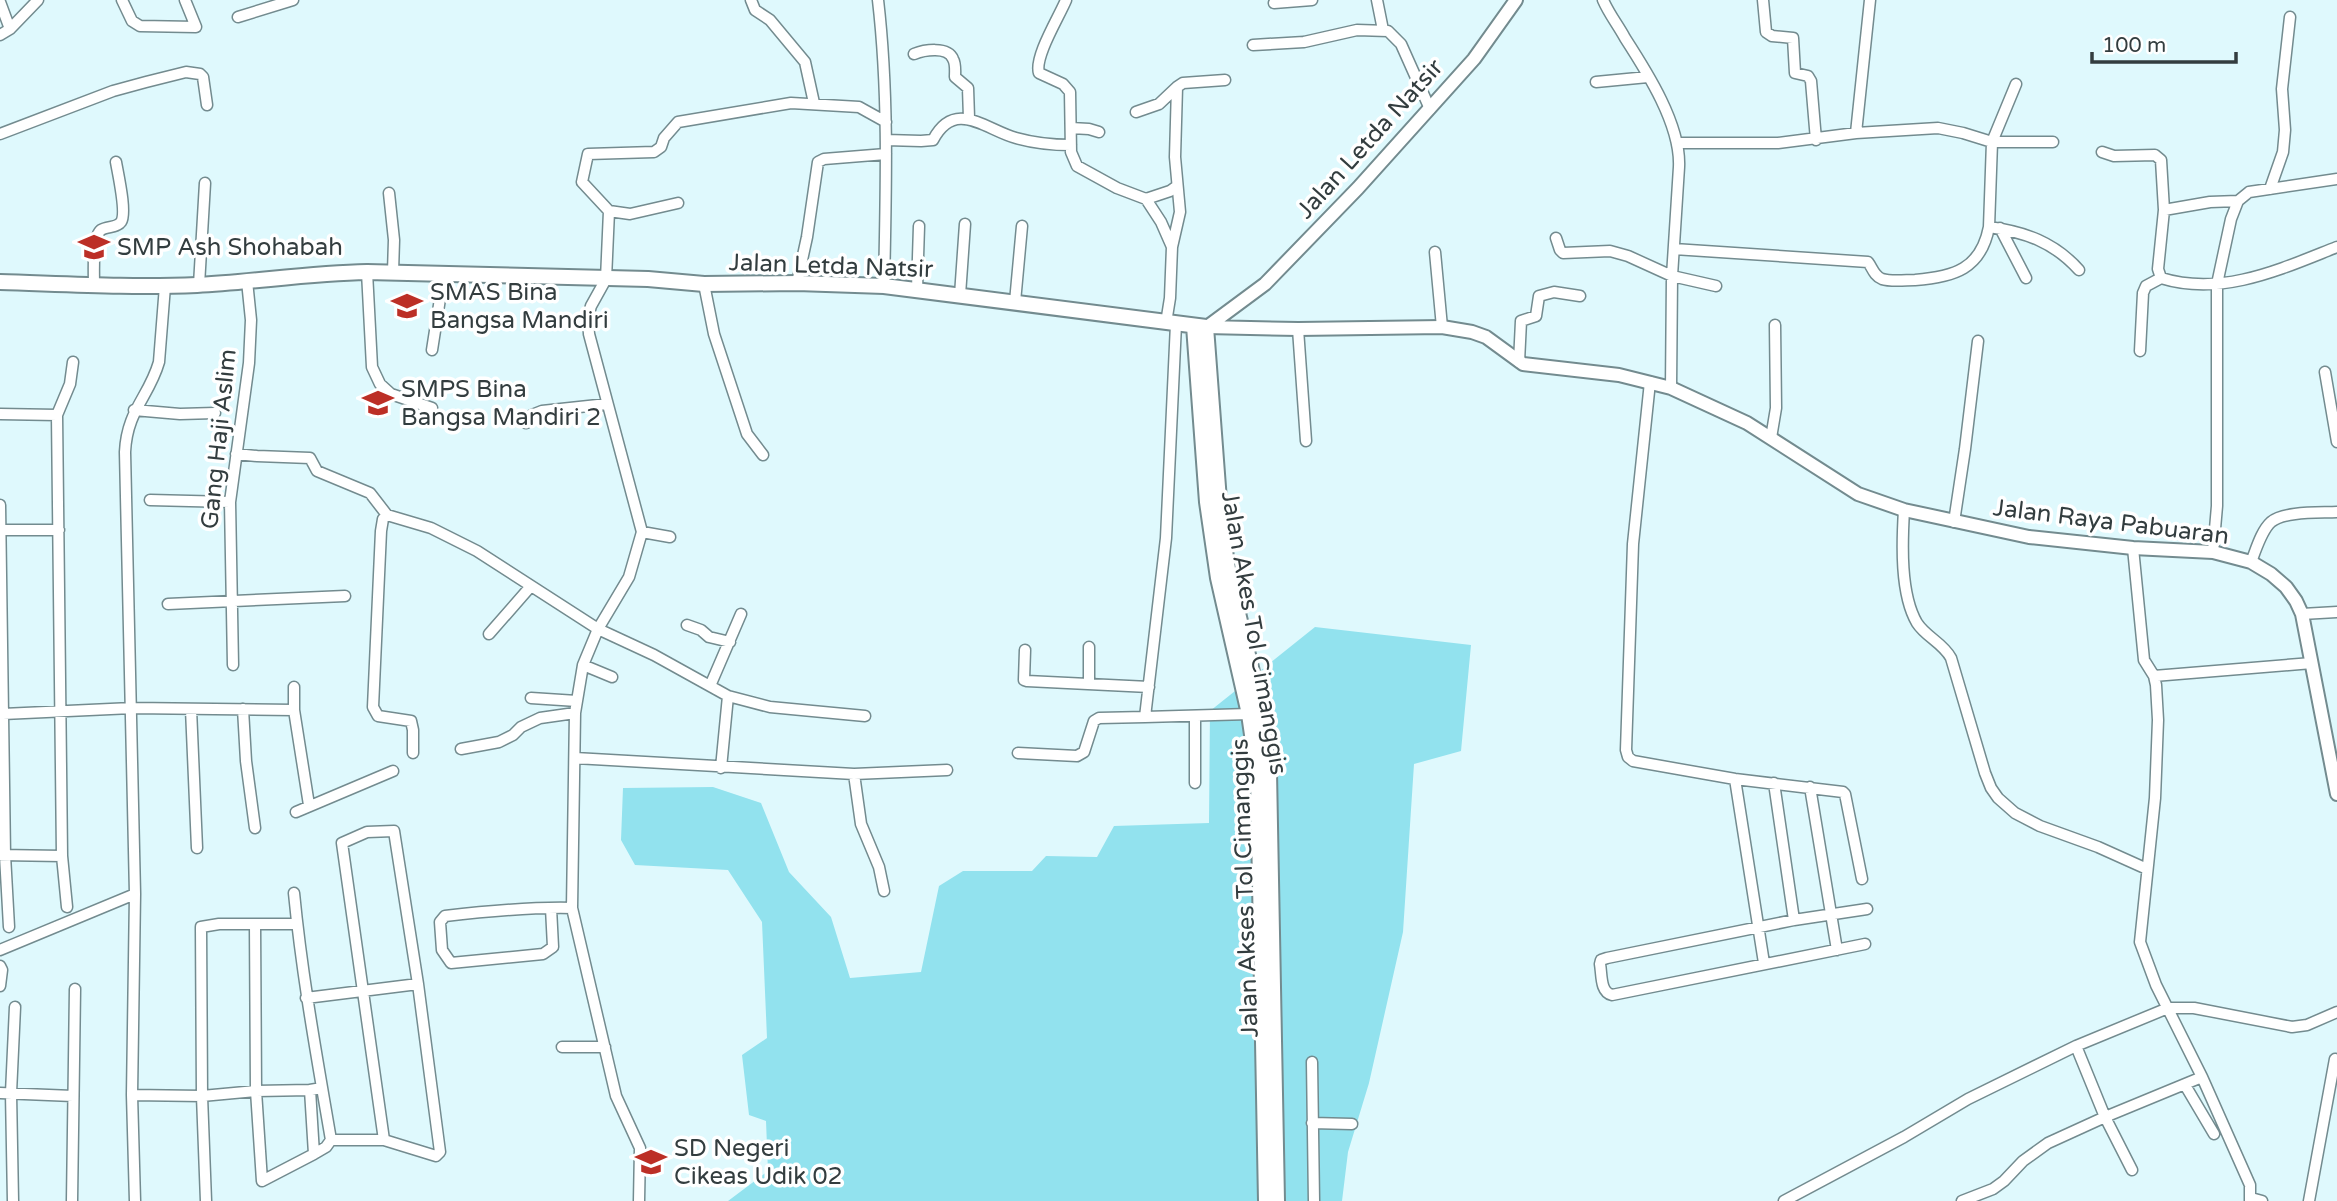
<svg xmlns="http://www.w3.org/2000/svg" width="2337" height="1201" viewBox="0 0 2337 1201" font-family="'Varela Round',sans-serif">
<style>
.grass{fill:#92e2ee}
.lines{fill:none;stroke-linecap:round;stroke-linejoin:round}
.minor-casing{stroke:#738b8f;stroke-width:13}
.tertiary-casing{stroke:#738b8f;stroke-width:16}
.secondary-casing{stroke:#738b8f;stroke-width:18}
.minor{stroke:#fff;stroke-width:10}
.tertiary{stroke:#fff;stroke-width:12}
.secondary{stroke:#fff;stroke-width:14}
.labels{text-anchor:middle;dominant-baseline:central;stroke-width:7;stroke-linejoin:round;paint-order:stroke}
.street-label{font-size:24px;fill:#333d3f;stroke:#fff}
.poi-label{font-size:24px;fill:#333d3f;stroke:#fff;text-anchor:start}
</style>
<rect width="100%" height="100%" fill="#dff9fd"/>
<!-- grass -->
<path class="grass" d="M1315 627 1471 645 1461 751 1414 764 1403 932 1369 1083 1348 1152 1342 1201H728L768 1171 766 1121 749 1115 742 1055 767 1038 762 922 728 870 635 865 621 840 623 788 713 787 761 803 789 872 831 917 850 978 921 972 939 886 963 871H1032L1046 856 1097 857 1114 826 1209 823 1210 711Z"/>
<g class="lines">
<defs>
<path id="minor" d="M122 0 132 21 140 26 196 27 185 0
M751 0 755 10 770 20 805 62 814 103
M878 0C889 95 886 190 884 286
M1066 0C1059 17 1034 57 1039 73L1063 84 1070 92 1071 152 1077 166 1117 188 1146 199 1170 191 1177 186
M1377 0 1383 30
M1603 0C1609 14 1618 25 1625 38 1647 72 1681 125 1679 167L1672 276 1671 388
M1763 0 1766 32 1772 36 1793 38 1795 73 1808 76 1811 81 1816 140
M0 2 10 29
M1274 3 1312 0
M238 17 293 0
M0 35 10 29 38 0
M1253 45 1304 42 1357 30 1388 31 1401 44 1430 109
M914 54C924 50 948 46 953 59 956 64 955 72 955 77L968 88 969 118
M1596 82 1648 77
M1136 112 1159 104 1177 87 1183 83 1225 80
M1071 128 1089 129 1099 132
M1856 133 1870 0
M0 134 113 91 146 82 186 72 200 74 203 77 207 105
M886 140 921 141 933 140C955 98 986 130 1016 138 1034 143 1052 145 1071 145
M1678 143H1778L1856 133 1938 128 1963 133 1992 142H2053
M2102 152 2114 156 2155 155 2161 160 2164 210 2158 269 2161 278C2222 297 2281 269 2337 247
M2270 189 2283 152 2285 130 2282 89 2290 17
M389 193 394 240 393 272
M1146 199 1161 222 1172 247
M2164 210 2210 202 2238 201
M609 211 630 214 678 203
M1989 227C2025 232 2054 242 2079 270
M2000 228 2026 278
M1556 238 1560 250 1563 253 1610 251 1628 256 1672 276 1716 286
M1674 249 1868 262C1872 267 1874 276 1882 279 1891 282 1906 280 1915 280 1954 277 1981 269 1989 227L1992 142 2016 84
M1435 252 1442 327
M367 272 372 367 380 384 391 394 432 408
M797 283 807 237 818 162 824 159 886 154
M94 284C94 272 92 237 101 230 107 226 117 228 121 222 127 213 118 174 116 162
M704 284 714 334 747 434 763 455
M199 285 205 183
M917 289 919 226
M960 295 965 224
M1015 302 1022 226
M1166 323 1170 298 1172 247 1180 212 1175 157 1177 87
M1176 324 1166 538 1145 717 1249 714
M1298 329 1306 441
M432 350 444 273
M2140 351 2143 293 2146 286 2161 278
M1519 362 1521 321 1536 316 1539 296 1554 292 1580 296
M2325 372 2337 442
M1650 382 1633 544 1626 750 1628 757 1633 761 1735 779 1843 792 1845 794 1862 879
M134 410 180 414 215 413
M0 414 57 415
M526 423 532 415 542 411 607 404
M1771 438 1776 408 1775 325
M236 454 257 456 310 458 317 471 370 493 387 515
M150 500 230 502
M0 505 5 855 9 927
M1904 510C1902 543 1900 594 1917 623 1926 637 1943 643 1951 658L1985 773 1991 788 1998 798 2015 813 2040 826 2098 847 2147 869
M1954 522 1965 449 1978 341
M0 530H59
M642 532 670 537
M2133 548 2144 660 2154 676 2156 685 2158 720 2155 798 2140 942 2156 985 2202 1077 2250 1185V1201
M2213 552 2217 506V284L2231 219 2238 201 2249 192 2337 179
M2251 562C2256 550 2261 531 2271 522 2284 511 2320 513 2337 512
M168 604 345 596
M2302 614 2337 612
M687 625 701 630 709 637 730 642
M489 634 531 586
M1089 647V684
M1025 650 1024 680 1027 681 1149 687
M233 665 230 502 249 363 251 320 247 281
M583 665 612 677
M2154 676 2312 663
M710 686 741 614
M294 687V710L309 805
M531 698 577 701
M191 709 197 848
M243 709 246 761 255 828
M3 714 132 708 294 710
M461 749 499 742 513 735 521 727 540 718 575 713
M413 753V730L411 721 378 716 373 707 381 531 383 519 387 515 431 528 477 551 598 629 654 655 728 696 770 707 865 716
M1018 753 1077 756 1084 752 1094 721 1099 718 1145 717
M575 758 854 774 861 824 879 867 884 891
M721 768 728 696
M854 774 947 770
M1735 779 1764 963
M1195 783V717
M1774 783 1794 920
M1810 787 1837 950
M296 812 393 771
M0 855 62 856
M294 893C302 976 317 1058 331 1140L326 1147 314 1154 310 1090 322 1088
M67 907 62 856 57 415 70 384 73 362
M551 908 553 947 543 954 451 963 442 950 440 922 445 916C488 911 530 907 572 908
M255 924 256 1091 262 1181 314 1154
M1865 944 1612 995C1600 992 1602 975 1600 964L1601 960 1607 958 1794 920 1867 909
M0 950 135 894
M0 966 2 970 0 986
M306 998 418 984
M562 1047H605
M1312 1062 1314 1201
M2185 1085 2214 1134
M0 1093 73 1096
M132 1095 202 1096 256 1091 310 1090
M1312 1123 1352 1124
M331 1140H384L436 1156 440 1152 418 984 394 831 367 832 342 843 384 1140
M2132 1170 2105 1117 2202 1077
M2251 1198 2262 1201
M13 1201 11 1093 15 1007
M72 1201 75 989
M135 1201 132 1095 135 894 125 452C127 410 149 397 159 362L165 286
M206 1201 202 1096 201 927 219 924H297
M639 1201 640 1148 616 1096 572 908 575 713 583 665 598 629 629 577 642 532 589 334 588 317 591 306 606 279 609 211 582 182 588 154 654 152 661 147 664 138 678 122 791 103 859 107 886 122
M1784 1201 1904 1137 1968 1099 2076 1046 2168 1008H2194L2292 1027 2307 1025 2337 1012
M1962 1201 1993 1189 2004 1181 2023 1161 2048 1143 2105 1117 2076 1046
M2309 1201 2335 1059"/>
<path id="tertiary" d="M1206 327 1298 329 1442 327 1472 332 1486 337 1523 364 1619 375 1671 388 1747 423 1858 494 1904 510 2029 537 2133 548 2213 552 2251 562 2271 574 2286 587 2296 601 2302 614 2337 794
M1207 327 1265 284 1358 188 1474 59 1516 0"/>
<path id="secondary" d="M0 282C65 284 132 288 197 285 254 282 310 273 367 272L648 279 704 284 797 283 884 286 1206 327 1221 527 1229 575 1259 701 1269 772 1277 1201
M1194 326 1207 502 1218 578 1249 714 1258 776 1266 1201"/>
</defs>
<!-- minor casing -->
<use href="#minor" class="minor-casing"/>
<!-- tertiary casing -->
<use href="#tertiary" class="tertiary-casing"/>
<!-- secondary casing -->
<use href="#secondary" class="secondary-casing"/>
<!-- minor -->
<use href="#minor" class="minor"/>
<!-- tertiary -->
<use href="#tertiary" class="tertiary"/>
<!-- secondary -->
<use href="#secondary" class="secondary"/>
</g>
<!-- icons -->
<defs>
<symbol id="school-bare" viewBox="-9 -9 18 18"><path d="M0-5L7-2L0 1L-7-2ZM-4 1L0 2.5L4 1V4Q0 6-4 4Z" fill="#bc2f26" stroke="#fff" stroke-width="2.5" paint-order="stroke"/></symbol>
</defs>
<g fill-rule="evenodd">
<use href="#school-bare" x="72" y="225" width="44" height="44"/>
<use href="#school-bare" x="385" y="284" width="44" height="44"/>
<use href="#school-bare" x="356" y="381" width="44" height="44"/>
<use href="#school-bare" x="629" y="1140" width="44" height="44"/>
</g>
<g class="labels">
<!-- street labels -->
<g class="street-label">
<text transform="translate(1370 139) rotate(-48)">Jalan Letda Natsir</text>
<text transform="translate(831 266) rotate(2)">Jalan Letda Natsir</text>
<text transform="translate(219 439) rotate(-84)">Gang Haji Aslim</text>
<text transform="translate(2111 522) rotate(7)">Jalan Raya Pabuaran</text>
<text transform="translate(1254 633) rotate(80)">Jalan Akes Tol Cimanggis</text>
<text transform="translate(1245 888) rotate(-92)">Jalan Akses Tol Cimanggis</text>
</g>
<!-- poi labels -->
<g class="poi-label">
<text x="117" y="247">SMP Ash Shohabah</text>
<text x="430" y="292">SMAS Bina<tspan x="430" dy="28">Bangsa Mandiri</tspan></text>
<text x="401" y="389">SMPS Bina<tspan x="401" dy="28">Bangsa Mandiri 2</tspan></text>
<text x="674" y="1148">SD Negeri<tspan x="674" dy="28">Cikeas Udik 02</tspan></text>
</g>
</g>
<!-- scale -->
<path d="M2092 52v10h144v-10" fill="none" stroke="#333d3f" stroke-width="3.5"/>
<text x="2102" y="52" font-size="21" fill="#333d3f" stroke="#ffffff" stroke-width="5" paint-order="stroke">100 m</text>
</svg>
